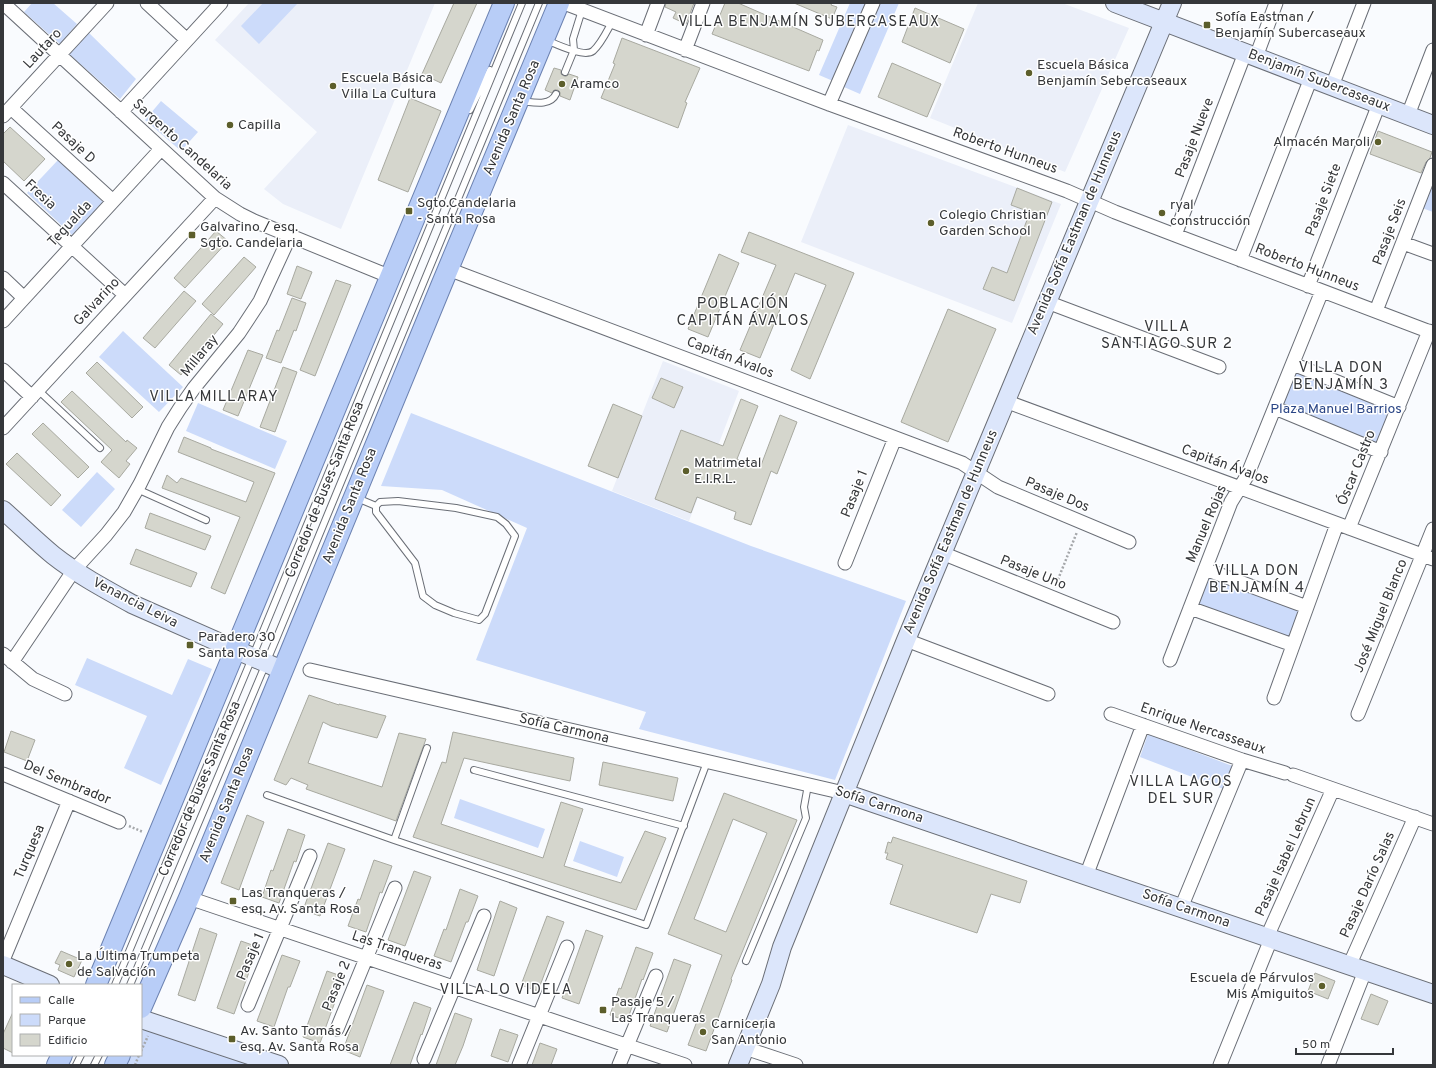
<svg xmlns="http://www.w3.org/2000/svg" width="1436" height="1068" viewBox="0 0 1436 1068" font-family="Overpass,sans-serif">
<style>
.built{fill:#ebeff9}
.green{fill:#ccdbfa}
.building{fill:#d5d6cd;stroke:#a8a9a0;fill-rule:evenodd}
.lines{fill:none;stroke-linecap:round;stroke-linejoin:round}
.lane-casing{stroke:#6a6e76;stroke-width:8}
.street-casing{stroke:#6a6e76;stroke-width:15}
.secondary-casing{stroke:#6a6e76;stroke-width:20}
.primary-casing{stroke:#6c82b1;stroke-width:22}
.path{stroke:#a5a7aa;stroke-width:2.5;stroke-dasharray:2 2;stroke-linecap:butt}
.lane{stroke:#fff;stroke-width:6}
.street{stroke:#fff;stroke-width:13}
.secondary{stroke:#dce6fb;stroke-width:18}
.primary{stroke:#b8cdf7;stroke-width:20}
.poi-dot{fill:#5c5e2b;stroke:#fff;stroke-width:1.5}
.labels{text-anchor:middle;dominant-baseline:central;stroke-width:3;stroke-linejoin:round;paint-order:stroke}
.poi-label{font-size:14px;fill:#35373a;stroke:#fff;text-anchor:start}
.street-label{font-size:14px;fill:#35373a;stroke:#fff}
.park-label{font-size:14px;fill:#2b4686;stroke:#fff}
.neighbourhood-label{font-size:15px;letter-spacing:1px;fill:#35373a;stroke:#fff}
</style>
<rect width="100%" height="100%" fill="#f9fbfe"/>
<!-- built -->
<path class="built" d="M249 3H435L341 229 283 204 264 189 317 132 215 40Z
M978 3H1062L1129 28 1065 172 930 118Z
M848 125 1061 204 1012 323 801 242Z
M663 361 739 391 689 521 612 491Z"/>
<!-- green -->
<path class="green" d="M32 3H53L77 24 60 44 24 12Z
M263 3H298L259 44 241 26Z
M850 3H868L833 81 819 75Z
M880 3H899L860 94 844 87Z
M88 32 136 79 120 99 69 54Z
M161 101 198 132 181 151 145 120Z
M58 160 103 202 72 235 27 193Z
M1433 180V212L1422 208Z
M123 331 183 387 159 412 99 357Z
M1295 372 1390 410 1376 446 1281 408Z
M198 403 287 441 275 469 186 431Z
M411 413 751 546 906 601 835 780 639 729 646 712 476 660 527 528 442 490 381 486Z
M97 472 115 489 81 527 62 510Z
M1208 576 1303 609 1291 641 1196 608Z
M87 658 172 695 188 659 212 669 161 785 124 768 147 716 75 685Z
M1148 734 1235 767 1226 790 1140 757Z
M460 799 545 829 538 848 454 818Z
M580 841 624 857 617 877 573 861Z
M141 1028 254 1065H125L129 1055H141Z"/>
<!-- building -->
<path class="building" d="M454 3H477L441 83 422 74Z
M666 3H694L686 24 673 18 676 12 665 7Z
M725 3H738L823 40 819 51 817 50 809 71 712 34Z
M794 3H832L831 5 837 7 832 19Z
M915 8 964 29 950 63 902 42Z
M622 38 700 68 685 102 687 103 678 128 601 98 615 64 613 63Z
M892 63 941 84 927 117 878 97Z
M554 68 561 70V74L564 76H567L569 74 578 77 570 100 560 96V92L558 90H554L552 93 545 90Z
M410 98 441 111 408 192 378 180Z
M10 127 45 159 24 181 3 161V134Z
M1378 131 1432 152 1430 158 1426 162 1421 173 1370 154Z
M1017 188 1052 202 1014 301 983 289 992 267 1007 273 1030 212 1011 205Z
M216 231 228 241 185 288 174 278Z
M749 232 854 273 810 379 791 370 826 285 795 273 760 358 740 350 776 265 741 252Z
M719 254 739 263 708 337 688 329Z
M244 257 256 267 214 315 202 304Z
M297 266 312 272 301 299 287 294Z
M336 280 351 285 315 376 300 370Z
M184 291 196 301 155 348 143 338Z
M292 298 306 303 296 331 294 330 281 363 266 358 277 330 279 331Z
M948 309 996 329 948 442 901 422Z
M211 314 223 324 181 375 169 365Z
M248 350 263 355 238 416 223 410Z
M97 362 143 407 132 418 86 373Z
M283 367 297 372 275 432 260 427Z
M661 378 683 387 674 408 652 398Z
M72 391 126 442 127 440 137 448 126 461 130 464 119 478 101 462 112 450 61 402Z
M741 399 758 406 737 459 760 468 780 415 797 422 777 474 771 471 751 525 734 519 736 512 697 497 691 513 655 499 681 430 723 446Z
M613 404 642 416 618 478 588 466Z
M43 423 89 467 78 478 32 434Z
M184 437 211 448V449L275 473 225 594 211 588 240 517 162 488 167 475 177 483 181 478 246 502 254 482 178 452Z
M17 453 61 495 51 506 6 464Z
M150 513 211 536 205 550 145 528Z
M136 549 197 573 191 587 130 564Z
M309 695 339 705V704L386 716 377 738 331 726 323 722 308 763 382 787 399 733 426 739 396 821 306 789 308 785 291 778 286 785 274 780Z
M11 731 35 740 27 761 4 752Z
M453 732 574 758 570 781 464 758 441 824 543 858 561 802 583 809 564 866 621 883 645 831 666 838 636 910 413 837 442 762 446 763Z
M603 762 678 778 673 801 599 785Z
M724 793 797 820 731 979 732 980 706 1051 688 1045 722 955 668 934ZM733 819 767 833 726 932 694 919Z
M247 815 264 822 239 890 221 883Z
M288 829 305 835 296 862 294 861 279 903 262 897 271 870 273 871Z
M893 837 1027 881 1020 903 991 894 977 933 890 904 903 865 886 859 888 853H885L888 842 891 843Z
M328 843 345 849 320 916 303 910Z
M374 860 392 866 382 893 380 892 366 932 348 926 358 899 360 900Z
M414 871 431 877 405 946 388 940Z
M460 889 478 896 468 922H466L451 962 434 956 444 929 446 930Z
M500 901 517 908 494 976 477 970Z
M547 916 564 922 538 991 521 985Z
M200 928 217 934 195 1001 178 995Z
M586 930 603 936 579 1004 562 998Z
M241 941 258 947 234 1014 217 1008Z
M636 947 653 953 643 980 642 979 627 1021 610 1015 619 988 621 989Z
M61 951 82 960 74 977 58 970 60 965 55 963Z
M282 955 300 961 290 987H288L274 1027 257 1021Z
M674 959 691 965 667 1032 650 1026Z
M327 971 344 977 320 1043 303 1037Z
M1315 973 1335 981 1328 999 1308 991Z
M367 985 384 991 360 1057 343 1050Z
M1371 994 1388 1001 1378 1025 1361 1019Z
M414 1002 431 1008 422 1035 421 1034 410 1065H390Z
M13 1012V1053L3 1048V1034Z
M455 1013 472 1019 463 1046 455 1065H436Z
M500 1029 518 1035 508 1062 491 1056Z
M540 1043 557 1049 551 1065H532Z"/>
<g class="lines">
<defs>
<path id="lane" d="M546 40C556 44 584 58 593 51 601 44 607 31 612 22
M565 72 574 50 573 39 582 10
M521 101C532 102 550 107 556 94
M470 110 490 70
M38 390 100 448
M137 489 206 520
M357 498 376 506
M398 501 456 508 497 517 506 524 515 536 485 614 479 620 454 613 435 605 423 596 415 563 376 512V506L380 502Z
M474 770 684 826
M267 795 394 840 646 925 707 762
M394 840 427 748
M746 961 806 818 804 807 808 785
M115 985 252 658 522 3
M130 985 277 637 539 3
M76 1065 81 1055
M94 1065 99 1055"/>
<path id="street" d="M3 3 215 198 240 214 254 221 391 277
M147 3 187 40
M564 3 829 104 1067 191 1115 212 1175 235 1433 333
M646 35 658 3
M685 50 703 3
M1256 57 1276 3
M1332 86 1364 3
M829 104 873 3
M11 108 113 201
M121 112 221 3
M1408 115 1433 50
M3 116 107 3
M3 183 125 295
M1175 235 1245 53
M1403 243 1433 254
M1240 260 1311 78
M448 269 962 463 998 487 1129 542
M3 278 24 298
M1308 286 1379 104
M1047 302 1219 367
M1376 311 1433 165
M3 321 161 149
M1293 364 1399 407
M3 370 32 397
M1005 401 1433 559
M1275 408 1381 452
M3 428 215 198
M1349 528 1429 331
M942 553 1113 622
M845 563 895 438
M1205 569 1307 607
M1190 608 1293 645
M906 640 1048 694
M3 654 33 679 65 694
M1170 660 1231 502 1247 476 1322 291
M12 662 74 570 106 535 124 512 140 484 168 427 180 408 194 388 239 333 260 301 290 236
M310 670 844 793
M1274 698 1337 524
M1111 714 1242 760 1285 773
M1358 714 1433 529
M3 774 119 822
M1293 775 1433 824
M1086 876 1143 725
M189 898 685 1065
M1181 908 1242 760
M1267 937 1333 789
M3 960 69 801
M1349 966 1415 817
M248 1005 310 856
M337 1029 395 888
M745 1048 796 1065
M424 1059 484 916
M519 1065 567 947
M619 1065 656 976
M1220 1065 1271 939
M1328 1065 1365 971"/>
<path id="secondary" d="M1115 3 1433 125
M3 510C20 525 36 541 53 555 77 574 105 589 132 604L282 670
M844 793 1433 994
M3 965 50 985
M141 1019 279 1065
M738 1065 771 984 782 947 906 640 1172 3"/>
<path id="primary" d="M96 985 504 3
M141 1008 189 898 441 286 559 3
M57 1065 62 1055
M115 1065 120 1055"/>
</defs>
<!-- lane casing -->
<use href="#lane" class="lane-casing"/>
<!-- street casing -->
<use href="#street" class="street-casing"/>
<!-- secondary casing -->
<use href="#secondary" class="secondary-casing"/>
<!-- primary casing -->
<use href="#primary" class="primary-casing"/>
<!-- path -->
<path class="path" d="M1055 587 1077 532
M129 826 143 832
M141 1051 148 1036
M135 1065 139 1055"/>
<!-- lane -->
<use href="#lane" class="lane"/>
<!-- street -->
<use href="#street" class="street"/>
<!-- secondary -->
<use href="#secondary" class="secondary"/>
<!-- primary -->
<use href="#primary" class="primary"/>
</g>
<!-- markers -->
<g class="poi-dot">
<rect x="1203" y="21" width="8" height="8" rx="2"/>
<circle cx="1029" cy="73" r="4"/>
<circle cx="562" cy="84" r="4"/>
<circle cx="333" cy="86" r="4"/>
<circle cx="230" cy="125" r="4"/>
<circle cx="1378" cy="142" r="4"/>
<rect x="405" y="207" width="8" height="8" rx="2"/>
<circle cx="1162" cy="213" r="4"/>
<circle cx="931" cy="223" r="4"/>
<rect x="188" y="231" width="8" height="8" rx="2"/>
<circle cx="686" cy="471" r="4"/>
<rect x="186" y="641" width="8" height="8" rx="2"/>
<rect x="229" y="897" width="8" height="8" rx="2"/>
<circle cx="69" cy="964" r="4"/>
<circle cx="1322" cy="986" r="4"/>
<rect x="599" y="1006" width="8" height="8" rx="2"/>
<circle cx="703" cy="1032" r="4"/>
<rect x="228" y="1035" width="8" height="8" rx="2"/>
</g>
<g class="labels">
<!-- poi labels -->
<g class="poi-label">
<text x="1215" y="17">Sofía Eastman /<tspan x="1215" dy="16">Benjamín Subercaseaux</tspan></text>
<text x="1037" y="65">Escuela Básica<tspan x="1037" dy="16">Benjamín Sebercaseaux</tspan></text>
<text x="341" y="78">Escuela Básica<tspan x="341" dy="16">Villa La Cultura</tspan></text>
<text x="570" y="84">Aramco</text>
<text x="238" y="125">Capilla</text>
<text x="1370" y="142" text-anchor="end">Almacén Maroli</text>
<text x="417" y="203">Sgto.Candelaria<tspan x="417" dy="16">- Santa Rosa</tspan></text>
<text x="1170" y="205">ryal<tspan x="1170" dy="16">construcción</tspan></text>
<text x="939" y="215">Colegio Christian<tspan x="939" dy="16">Garden School</tspan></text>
<text x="200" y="227">Galvarino / esq.<tspan x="200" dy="16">Sgto. Candelaria</tspan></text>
<text x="694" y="463">Matrimetal<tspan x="694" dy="16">E.I.R.L.</tspan></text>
<text x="198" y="637">Paradero 30<tspan x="198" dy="16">Santa Rosa</tspan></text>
<text x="241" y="893">Las Tranqueras /<tspan x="241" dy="16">esq. Av. Santa Rosa</tspan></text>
<text x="77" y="956">La Última Trumpeta<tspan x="77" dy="16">de Salvación</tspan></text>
<text x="1314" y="978" text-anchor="end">Escuela de Párvulos<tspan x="1314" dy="16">Mis Amiguitos</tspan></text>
<text x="611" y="1002">Pasaje 5 /<tspan x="611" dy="16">Las Tranqueras</tspan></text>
<text x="711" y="1024">Carniceria<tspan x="711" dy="16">San Antonio</tspan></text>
<text x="240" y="1031">Av. Santo Tomás /<tspan x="240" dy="16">esq. Av. Santa Rosa</tspan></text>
</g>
<!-- street labels -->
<g class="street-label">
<text transform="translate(43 49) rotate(-47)">Lautaro</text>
<text transform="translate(1319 81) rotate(21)">Benjamín Subercaseaux</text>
<text transform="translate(512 118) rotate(-67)">Avenida Santa Rosa</text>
<text transform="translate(1195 138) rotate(-69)">Pasaje Nueve</text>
<text transform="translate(73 143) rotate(43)">Pasaje D</text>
<text transform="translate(182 145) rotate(42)">Sargento Candelaria</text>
<text transform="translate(1005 151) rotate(20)">Roberto Hunneus</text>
<text transform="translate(40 195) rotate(43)">Fresia</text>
<text transform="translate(1324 200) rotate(-69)">Pasaje Siete</text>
<text transform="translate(70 224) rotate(-47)">Tegualda</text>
<text transform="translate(1390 232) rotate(-69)">Pasaje Seis</text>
<text transform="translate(1075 233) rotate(-67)">Avenida Sofía Eastman de Hunneus</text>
<text transform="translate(1307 268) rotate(21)">Roberto Hunneus</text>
<text transform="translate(97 302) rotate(-47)">Galvarino</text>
<text transform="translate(200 356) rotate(-50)">Millaray</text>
<text transform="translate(730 358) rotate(21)">Capitán Ávalos</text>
<text transform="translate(1225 465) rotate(20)">Capitán Ávalos</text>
<text transform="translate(1357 468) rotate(-68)">Óscar Castro</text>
<text transform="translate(325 490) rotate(-68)">Corredor de Buses Santa Rosa</text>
<text transform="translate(855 494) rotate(-68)">Pasaje 1</text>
<text transform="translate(1057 495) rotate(23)">Pasaje Dos</text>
<text transform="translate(350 506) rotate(-68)">Avenida Santa Rosa</text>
<text transform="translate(1207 524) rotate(-67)">Manuel Rojas</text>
<text transform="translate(951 532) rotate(-67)">Avenida Sofía Eastman de Hunneus</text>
<text transform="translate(1033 573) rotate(22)">Pasaje Uno</text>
<text transform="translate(135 603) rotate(27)">Venancia Leiva</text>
<text transform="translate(1381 616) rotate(-68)">José Miguel Blanco</text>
<text transform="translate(564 729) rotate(13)">Sofía Carmona</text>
<text transform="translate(1203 729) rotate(19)">Enrique Nercasseaux</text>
<text transform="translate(67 783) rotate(23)">Del Sembrador</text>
<text transform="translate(200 789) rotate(-67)">Corredor de Buses Santa Rosa</text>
<text transform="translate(227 805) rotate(-68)">Avenida Santa Rosa</text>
<text transform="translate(879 805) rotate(18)">Sofía Carmona</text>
<text transform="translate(30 852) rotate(-67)">Turquesa</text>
<text transform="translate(1286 857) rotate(-66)">Pasaje Isabel Lebrun</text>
<text transform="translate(1368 885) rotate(-66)">Pasaje Darío Salas</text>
<text transform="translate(1186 909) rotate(19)">Sofía Carmona</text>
<text transform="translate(397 951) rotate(19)">Las Tranqueras</text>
<text transform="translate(251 957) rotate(-67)">Pasaje 1</text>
<text transform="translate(337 986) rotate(-68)">Pasaje 2</text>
</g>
<!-- park labels -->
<g class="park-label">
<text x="1336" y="409">Plaza Manuel Barrios</text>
</g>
<!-- neighbourhood labels -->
<g class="neighbourhood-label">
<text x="809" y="22">VILLA BENJAMÍN SUBERCASEAUX</text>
<text x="743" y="304">POBLACIÓN<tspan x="743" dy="17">CAPITÁN ÁVALOS</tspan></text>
<text x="1167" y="327">VILLA<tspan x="1167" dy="17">SANTIAGO SUR 2</tspan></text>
<text x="1341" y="368">VILLA DON<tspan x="1341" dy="17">BENJAMÍN 3</tspan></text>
<text x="214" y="397">VILLA MILLARAY</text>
<text x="1257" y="571">VILLA DON<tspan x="1257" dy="17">BENJAMÍN 4</tspan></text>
<text x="1181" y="782">VILLA LAGOS<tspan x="1181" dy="17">DEL SUR</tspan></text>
<text x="506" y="990">VILLA LO VIDELA</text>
</g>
</g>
<!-- border -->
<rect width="1436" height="1068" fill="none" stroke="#35373a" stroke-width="8"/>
<!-- legend -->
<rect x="12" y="984" width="130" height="72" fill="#ffffff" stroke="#aeafb0"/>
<rect x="20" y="997" width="20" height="6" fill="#b8cdf7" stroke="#aeafb0"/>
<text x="48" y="1004" font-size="12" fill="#35373a">Calle</text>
<rect x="20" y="1014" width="20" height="12" fill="#ccdbfa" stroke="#aeafb0"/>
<text x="48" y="1024" font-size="12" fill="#35373a">Parque</text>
<rect x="20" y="1034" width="20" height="12" fill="#d5d6cd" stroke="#aeafb0"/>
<text x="48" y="1044" font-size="12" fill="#35373a">Edificio</text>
<!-- scale -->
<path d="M1296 1048v6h97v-6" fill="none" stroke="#35373a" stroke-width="2"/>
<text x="1302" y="1048" font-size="12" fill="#35373a" stroke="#ffffff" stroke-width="3" paint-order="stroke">50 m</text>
</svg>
